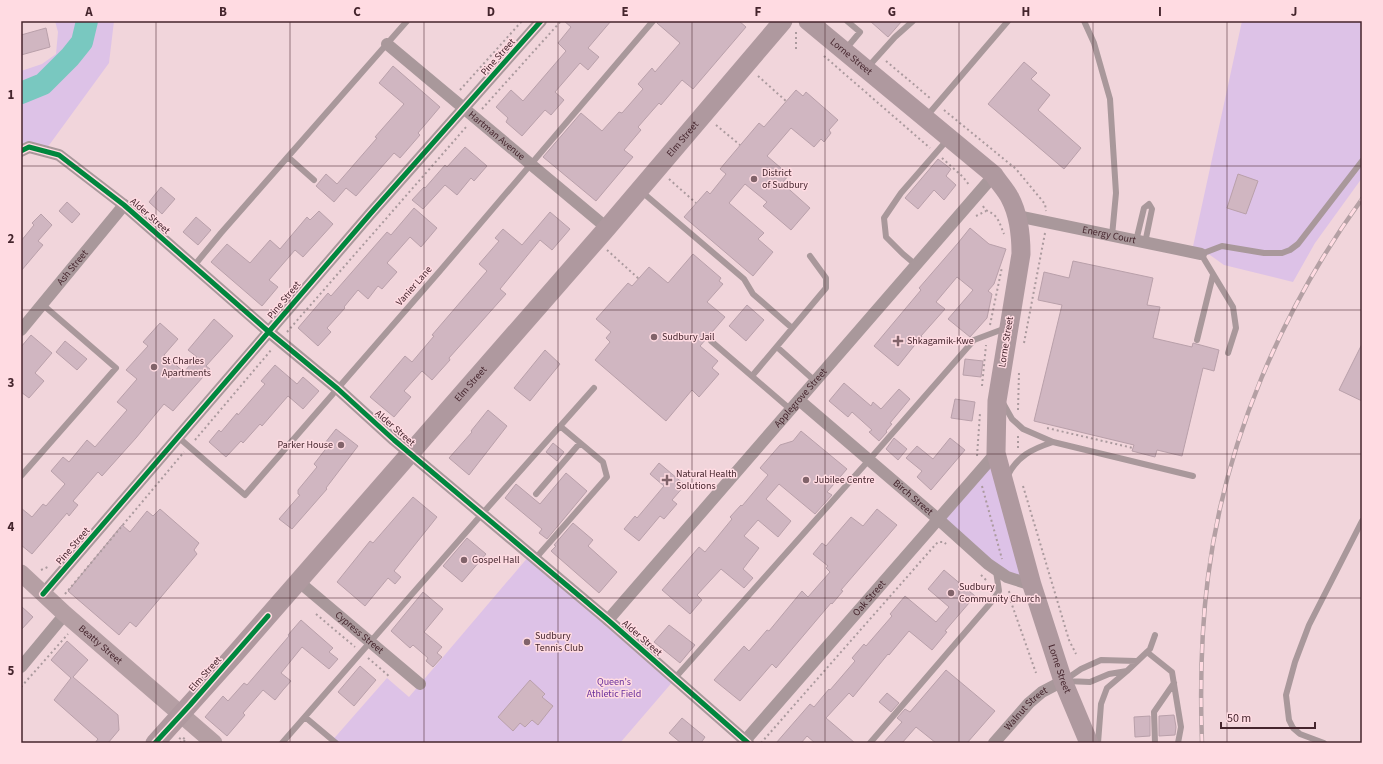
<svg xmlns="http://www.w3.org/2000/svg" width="1383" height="764" viewBox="0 0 1383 764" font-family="'Source Sans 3',sans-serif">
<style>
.green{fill:#ddc2e7}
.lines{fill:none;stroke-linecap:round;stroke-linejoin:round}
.river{stroke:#79c8c0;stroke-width:22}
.building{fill:#d0b6c1;stroke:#b9a0aa}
.path{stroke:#ab9a9e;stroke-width:2;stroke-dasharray:2 3;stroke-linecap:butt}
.lane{stroke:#a9989b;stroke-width:6}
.street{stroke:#a9989b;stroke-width:12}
.secondary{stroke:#b59fa4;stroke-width:17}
.primary{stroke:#af999f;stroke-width:19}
.rail-casing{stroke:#b4a0a4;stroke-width:4.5}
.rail{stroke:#ffdbe2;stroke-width:3;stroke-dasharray:9;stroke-linecap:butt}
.cycleway-casing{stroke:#ffdbe2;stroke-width:8}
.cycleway{stroke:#00873e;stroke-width:5}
.grid{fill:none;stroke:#45252d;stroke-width:1;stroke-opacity:0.55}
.poi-dot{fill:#81636a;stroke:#ffdbe2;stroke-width:1.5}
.labels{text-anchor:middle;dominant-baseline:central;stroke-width:3;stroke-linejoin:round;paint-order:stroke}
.street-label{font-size:10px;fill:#45252d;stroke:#ffdbe2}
.poi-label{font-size:10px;fill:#45252d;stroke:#ffdbe2;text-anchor:start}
.park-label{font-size:10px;fill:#672e9b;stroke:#ffdbe2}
.neatline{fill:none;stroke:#45252d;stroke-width:1.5}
.grid-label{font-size:13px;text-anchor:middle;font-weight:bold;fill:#45252d}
</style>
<rect width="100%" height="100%" fill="#f1d5db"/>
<!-- green -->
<path class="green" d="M55 21H114L109 63 47 148 21 150V71L42 64 56 54 58 32Z
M1242 21H1362V178L1315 243 1293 282 1224 265 1210 255 1192 251Z
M995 454 1033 584 1008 577 938 518Z
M529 556 675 679 620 743H330L387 678 409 697Z"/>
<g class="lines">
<!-- river -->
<path class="river" d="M21 93 43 84 70 57 82 42 87 21"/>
</g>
<!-- building -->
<path class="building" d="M564 21H611L588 48 599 57 588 70 580 63 555 92 564 100 551 115 545 110 522 136 506 122 508 118 496 107 511 90 523 101 566 51 558 43 571 27Z
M657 21H739L746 27 693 89 682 80 661 105 659 103 638 127 641 130 624 150 633 157 596 201 543 157 581 113 602 131 619 112 622 113 643 89 638 84 652 68 655 72 680 43 657 23Z
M870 21H902L888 37Z
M46 28 50 47 21 55V35Z
M1024 62 1037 73 1031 79 1050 95 1038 110 1081 148 1064 169 988 104Z
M393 66 440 107 418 133 420 135 400 158 394 153 356 196 346 188 334 202 316 186 326 174 337 184 377 138 375 137 404 104 379 83Z
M796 90 803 96 806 92 838 120 829 130 831 133 824 142 821 139 814 147 791 128 767 156 789 175 782 183 810 208 791 230 763 206 767 202 745 184 729 203 764 233 758 239 773 252 753 276 684 217 707 191 710 194 726 174 720 169 759 123 764 127Z
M465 147 487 166 474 181 471 178 457 195 445 185 423 209 412 200 424 187 425 188 445 165 447 167Z
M938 159 951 169 946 176 956 185 944 200 934 190 918 209 905 198Z
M1238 174 1258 181 1246 214 1227 208Z
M161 187 175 199 162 214 149 202Z
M67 202 80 214 72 223 59 211Z
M414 208 437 228 421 247 410 237 387 263 397 272 382 289 378 286 368 299 358 290 344 307 345 308 327 328 331 332 318 346 298 328 328 293 331 296 387 232 391 235Z
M319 211 333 224 303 257 295 250 269 280 278 287 262 306 211 262 227 244 250 263 270 240 280 249 307 217 310 220Z
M550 212 570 229 552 250 540 240 500 289 506 294 449 358 450 360 432 380 422 371 404 391 411 397 394 417 370 397 405 356 412 362 434 336 432 335 487 271 479 264 499 241 495 238 503 229 522 245Z
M41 214 52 225 38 241 43 245 21 271V241L34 225 32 223Z
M196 217 211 230 198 245 183 232Z
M970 228 989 244 1006 249 994 284 988 291 992 294 987 318 970 337 948 319 973 290 957 277 936 302 945 309 921 336H922L898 366 874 346 921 290 919 288 958 243Z
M693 254 721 278 719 281 723 284 707 302 725 317 700 346 718 361 712 368 719 374 699 397 692 390 666 421 595 360 610 342 606 338 611 332 596 319 628 283 632 286 649 267 668 283Z
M1073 261 1153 278 1147 305 1160 307 1153 338 1192 347 1193 343 1219 350 1214 371 1203 368 1182 456 1157 450 1155 457 1132 451 1134 445 1034 421 1062 305 1038 300 1044 272 1069 278Z
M747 305 764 320 746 341 729 326Z
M214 319 233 336 206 366 210 369 173 411 164 404 136 438 102 476 98 472 73 501 78 505 69 516 67 513 32 554 21 545V508L32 517 43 504 46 506 65 484 51 471 63 457 69 462 87 440 95 447 127 410 117 402 137 379 126 370 148 346 143 342 160 323 178 339 164 355 184 372 197 357 188 350Z
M31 335 52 353 35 373 44 381 29 398 21 392V347Z
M65 341 87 359 77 370 56 352Z
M1362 344V401L1339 390Z
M545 350 560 364 530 401 514 388Z
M965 359 983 361 981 377 963 375Z
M275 365 297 384 303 377 319 391 303 409 288 396 262 426 260 424 243 443 241 441 226 457 209 442 219 430 221 432 237 413 238 415 265 384 261 381Z
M844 383 871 406 873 402 881 409 899 389 910 399 890 423 892 424 886 431 887 432 879 441 869 432 872 430 852 412 848 417 829 401Z
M955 399 975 402 972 421 951 418Z
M488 410 507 426 469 475 449 458 472 432 471 431Z
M336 429 358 446 326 488 327 489 292 529 279 519 300 495 298 494V490L317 467 314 464 328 446 325 443Z
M801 431 847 469 827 492 832 495 815 514 779 484 766 499 791 521 778 537 758 520 744 536 759 548 743 569 753 578 744 588 721 569 697 595 702 600 690 614 662 590 699 547 705 552 732 519 730 517 741 505 742 506 768 475 760 468 780 445 793 441Z
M894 438 907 449 898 460 886 449Z
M950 438 965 450 931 490 917 477 922 471 906 458 917 446 933 459Z
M553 443 564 452 557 461 546 452Z
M659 463 685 485 672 500 677 504 664 519 660 516 639 541 624 529 635 516 637 518 664 486 650 474Z
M566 473 587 491 547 539 539 533 542 529 505 498 516 484 540 504Z
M413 497 437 517 394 571 401 577 395 584 388 578 365 606 337 582 370 541 373 543Z
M160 509 199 543 194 550 197 554 136 627 130 622 119 635 68 591 122 525 130 532 147 511 153 516Z
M877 509 897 525 841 590 843 591 832 604 831 603 776 668 772 664 740 701 714 680 744 646 749 651 767 630 769 631 802 591 808 597 830 572 826 568 828 566 813 554 822 543 826 546 851 517 863 526Z
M573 523 593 540 588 546 617 572 599 593 551 551 556 546 554 545Z
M467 538 486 554 462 582 443 566Z
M944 570 975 596 945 631 947 632 932 650 909 631 889 655 888 654 853 697 849 693 826 718 855 743H815L807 736 801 743H776L810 704 814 707 829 689 830 690 855 661 852 658 864 644 866 646 892 616 890 614 905 596 936 622 949 607 928 589Z
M423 592 443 609 424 632 442 647 437 653 442 657 433 667 426 661 428 658 413 645 410 648 391 631Z
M21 606 33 617 21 630Z
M301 620 333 648 329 652 338 659 329 669 302 647 281 673 291 681 283 690 275 700 263 690 243 713 245 715 227 736 205 717 223 696 228 701 244 683 247 685 289 636 288 635Z
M669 625 695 645 680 663 654 642Z
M67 641 88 660 73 677 118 715 119 730 108 743H95L98 739 54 700 71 678 51 660Z
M360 666 376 680 354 706 338 692Z
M946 670 995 711 967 743H936L916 727 902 743H883L902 722 897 718 905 709 910 712Z
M530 680 545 694 542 697 553 706 538 725 532 720 525 727 520 723 513 731 498 717Z
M887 693 899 703 891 712 879 702Z
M1174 715 1176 727 1175 735 1159 736V716Z
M1150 716V736L1135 737 1134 717Z
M682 718 705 737 701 743H681L669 733Z"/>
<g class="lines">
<!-- path -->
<path class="path" d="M796 32V52
M824 56 930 148
M886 61 930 98
M758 76 786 101
M460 90 522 21
M482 109 561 21
M944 110 1016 169 1045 204 1046 211
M716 125 740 145
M942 158 963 177 970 186
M669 179 696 203
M983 206C986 212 990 211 994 215 999 219 1001 227 1004 234
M976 216 986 211
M607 250 639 279
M990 325 1002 267
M287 332 467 126
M1024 343 1045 233
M982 386 986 345
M1018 410 1019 372
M1047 428 1133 448
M1018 436V448
M195 440 272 349
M977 456 980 413
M982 486 1002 559
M1023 486 1069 640 1076 654
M41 570 50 566
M981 575 988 582
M1009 591 1011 602 1036 673
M65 594 184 452
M316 614 355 647
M368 658 390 677
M21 687 68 634
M179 738 188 743
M180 743 186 736
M761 743 936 544 938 542H944L946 544"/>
<!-- lane -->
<path class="lane" d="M1084 21 1094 43 1110 99 1116 193 1112 236
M845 50 860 32 847 21
M868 67 895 37 913 21
M926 117 1008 21
M288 157 314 180
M642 192 744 279 753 294 792 328
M1136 241 1144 208 1149 204 1152 209 1145 243
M916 265 903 254 886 237 884 218 901 193 948 139
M193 267 221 233 407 21
M1197 340 1213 275
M711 341 790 409
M777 347 815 381
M1228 353 1236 328 1233 307 1201 254 1222 246 1264 253H1282L1290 250 1298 244 1362 161
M752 376 826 288V278L810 256
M1003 403 1012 419 1023 429 1053 442 1193 476
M178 437 245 495 439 272 653 21
M21 476 116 368 42 304
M1007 477C1017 456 1032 449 1053 442
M536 494 580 443
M535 559 607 477 603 462 560 426
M1147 652 1172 672 1181 727 1178 743
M675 678 869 460 974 340 1006 328
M1065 680 1081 669 1101 660 1136 661
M1067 681 1090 682 1109 674 1127 671 1147 652 1150 649 1155 635
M305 717 336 743
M282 743 482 514 594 388
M870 743 993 600 999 591 996 571
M1098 743 1101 704 1107 688 1127 671
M1155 743 1154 712 1174 683
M1324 743 1300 734 1293 728 1289 720 1286 695 1295 662 1309 625 1362 521"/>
<!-- street -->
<g class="street">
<path id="s1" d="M387 44 607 228"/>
<path d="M21 151 29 147 59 155 124 205 269 332 338 389 394 440 608 620 748 743"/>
<path id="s2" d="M1017 216 1201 254"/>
<path id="s3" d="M21 330 124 205"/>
<path id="s4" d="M799 400 938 519 988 564 1007 577 1032 585"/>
<path id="s5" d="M298 581 420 684"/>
<path d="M43 594 371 213 541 21"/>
<path id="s6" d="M608 620 994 175"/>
<path d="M21 667 65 614"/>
<path id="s7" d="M743 743 996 453"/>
<path id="s8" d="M994 743 1029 703 1042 692 1063 681"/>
</g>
<!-- secondary -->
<path class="secondary" id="s9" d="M21 573 65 614 214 743"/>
<!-- primary -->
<g class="primary">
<path id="s10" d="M808 21 994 175C999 183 1006 190 1010 198 1019 215 1021 235 1021 254L997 401 996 453 1032 585 1063 681 1089 743"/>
<path id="s11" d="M155 743 234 655 607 228 783 21"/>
</g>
<defs>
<path id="rail" d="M1202 743C1200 688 1201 632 1208 577 1225 441 1282 309 1362 199"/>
</defs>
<!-- rail casing -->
<use href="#rail" class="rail-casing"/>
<!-- rail -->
<use href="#rail" class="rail"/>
<defs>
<path id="cycleway" d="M21 151 29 147 59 155 124 205 269 332 338 389 394 440 608 620 748 743
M43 594 371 213 541 21
M155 743 190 705 268 616"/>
</defs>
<!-- cycleway casing -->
<use href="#cycleway" class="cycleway-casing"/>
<!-- cycleway -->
<use href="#cycleway" class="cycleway"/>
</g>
<!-- grid -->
<path class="grid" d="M156 21V743M290 21V743M424 21V743M558 21V743M692 21V743M825 21V743M959 21V743M1093 21V743M1227 21V743M21 166H1362M21 310H1362M21 454H1362M21 598H1362"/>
<!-- markers -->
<g class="poi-dot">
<circle cx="754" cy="179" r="4"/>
<circle cx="654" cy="337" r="4"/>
<path d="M896 335h4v4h4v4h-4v4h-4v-4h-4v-4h4z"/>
<circle cx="154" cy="367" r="4"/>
<circle cx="341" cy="445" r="4"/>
<path d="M665 474h4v4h4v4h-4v4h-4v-4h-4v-4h4z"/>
<circle cx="806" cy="480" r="4"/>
<circle cx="464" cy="560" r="4"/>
<circle cx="951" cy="593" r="4"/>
<circle cx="527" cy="642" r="4"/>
</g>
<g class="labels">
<!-- street labels -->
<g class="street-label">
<text transform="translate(498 57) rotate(-48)">Pine Street</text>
<text stroke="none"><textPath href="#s10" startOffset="56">Lorne Street</textPath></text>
<text stroke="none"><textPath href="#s1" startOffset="143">Hartman Avenue</textPath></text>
<text stroke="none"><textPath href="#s11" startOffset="802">Elm Street</textPath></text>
<text transform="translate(150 216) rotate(41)">Alder Street</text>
<text stroke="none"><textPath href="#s2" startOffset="94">Energy Court</textPath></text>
<text stroke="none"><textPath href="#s3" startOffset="81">Ash Street</textPath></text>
<text transform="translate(414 286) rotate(-49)">Vanier Lane</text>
<text transform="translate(284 300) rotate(-50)">Pine Street</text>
<text transform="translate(1006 342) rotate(-81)">Lorne Street</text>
<text stroke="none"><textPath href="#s11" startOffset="478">Elm Street</textPath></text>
<text stroke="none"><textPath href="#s6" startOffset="294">Applegrove Street</textPath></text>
<text transform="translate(395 428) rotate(41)">Alder Street</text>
<text stroke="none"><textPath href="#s4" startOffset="150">Birch Street</textPath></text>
<text transform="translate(73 546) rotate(-49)">Pine Street</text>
<text stroke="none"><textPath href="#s7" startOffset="192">Oak Street</textPath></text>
<text stroke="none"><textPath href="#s5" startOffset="80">Cypress Street</textPath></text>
<text transform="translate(642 638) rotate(41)">Alder Street</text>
<text stroke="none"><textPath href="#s9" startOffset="107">Beatty Street</textPath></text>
<text stroke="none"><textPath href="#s10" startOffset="753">Lorne Street</textPath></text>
<text transform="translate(205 674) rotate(-48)">Elm Street</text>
<text stroke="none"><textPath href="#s8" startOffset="47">Walnut Street</textPath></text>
</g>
<!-- poi labels -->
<g class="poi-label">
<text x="762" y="173">District<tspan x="762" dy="12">of Sudbury</tspan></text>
<text x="662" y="337">Sudbury Jail</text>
<text x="907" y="341">Shkagamik-Kwe</text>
<text x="162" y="361">St Charles<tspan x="162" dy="12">Apartments</tspan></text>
<text x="333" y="445" text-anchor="end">Parker House</text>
<text x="676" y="474">Natural Health<tspan x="676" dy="12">Solutions</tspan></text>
<text x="814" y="480">Jubilee Centre</text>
<text x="472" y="560">Gospel Hall</text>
<text x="959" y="587">Sudbury<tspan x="959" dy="12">Community Church</tspan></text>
<text x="535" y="636">Sudbury<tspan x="535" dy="12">Tennis Club</tspan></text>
</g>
<!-- park labels -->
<g class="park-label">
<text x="614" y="682">Queen's<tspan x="614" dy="12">Athletic Field</tspan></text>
</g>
</g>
<!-- border -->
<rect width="1383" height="764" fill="none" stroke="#ffdbe2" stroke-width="44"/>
<!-- scale -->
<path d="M1221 722v6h94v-6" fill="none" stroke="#45252d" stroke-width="2"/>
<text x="1227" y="722" font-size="12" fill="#45252d" stroke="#ffdbe2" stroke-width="3" paint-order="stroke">50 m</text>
<rect x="22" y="22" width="1339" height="720" class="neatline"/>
<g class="grid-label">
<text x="89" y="16">A</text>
<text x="223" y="16">B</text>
<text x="357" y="16">C</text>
<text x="491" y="16">D</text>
<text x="625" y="16">E</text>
<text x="758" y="16">F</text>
<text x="892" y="16">G</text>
<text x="1026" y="16">H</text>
<text x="1160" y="16">I</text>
<text x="1294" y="16">J</text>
<text x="11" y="99">1</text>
<text x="11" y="243">2</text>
<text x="11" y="387">3</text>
<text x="11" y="531">4</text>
<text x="11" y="675">5</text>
</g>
</svg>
